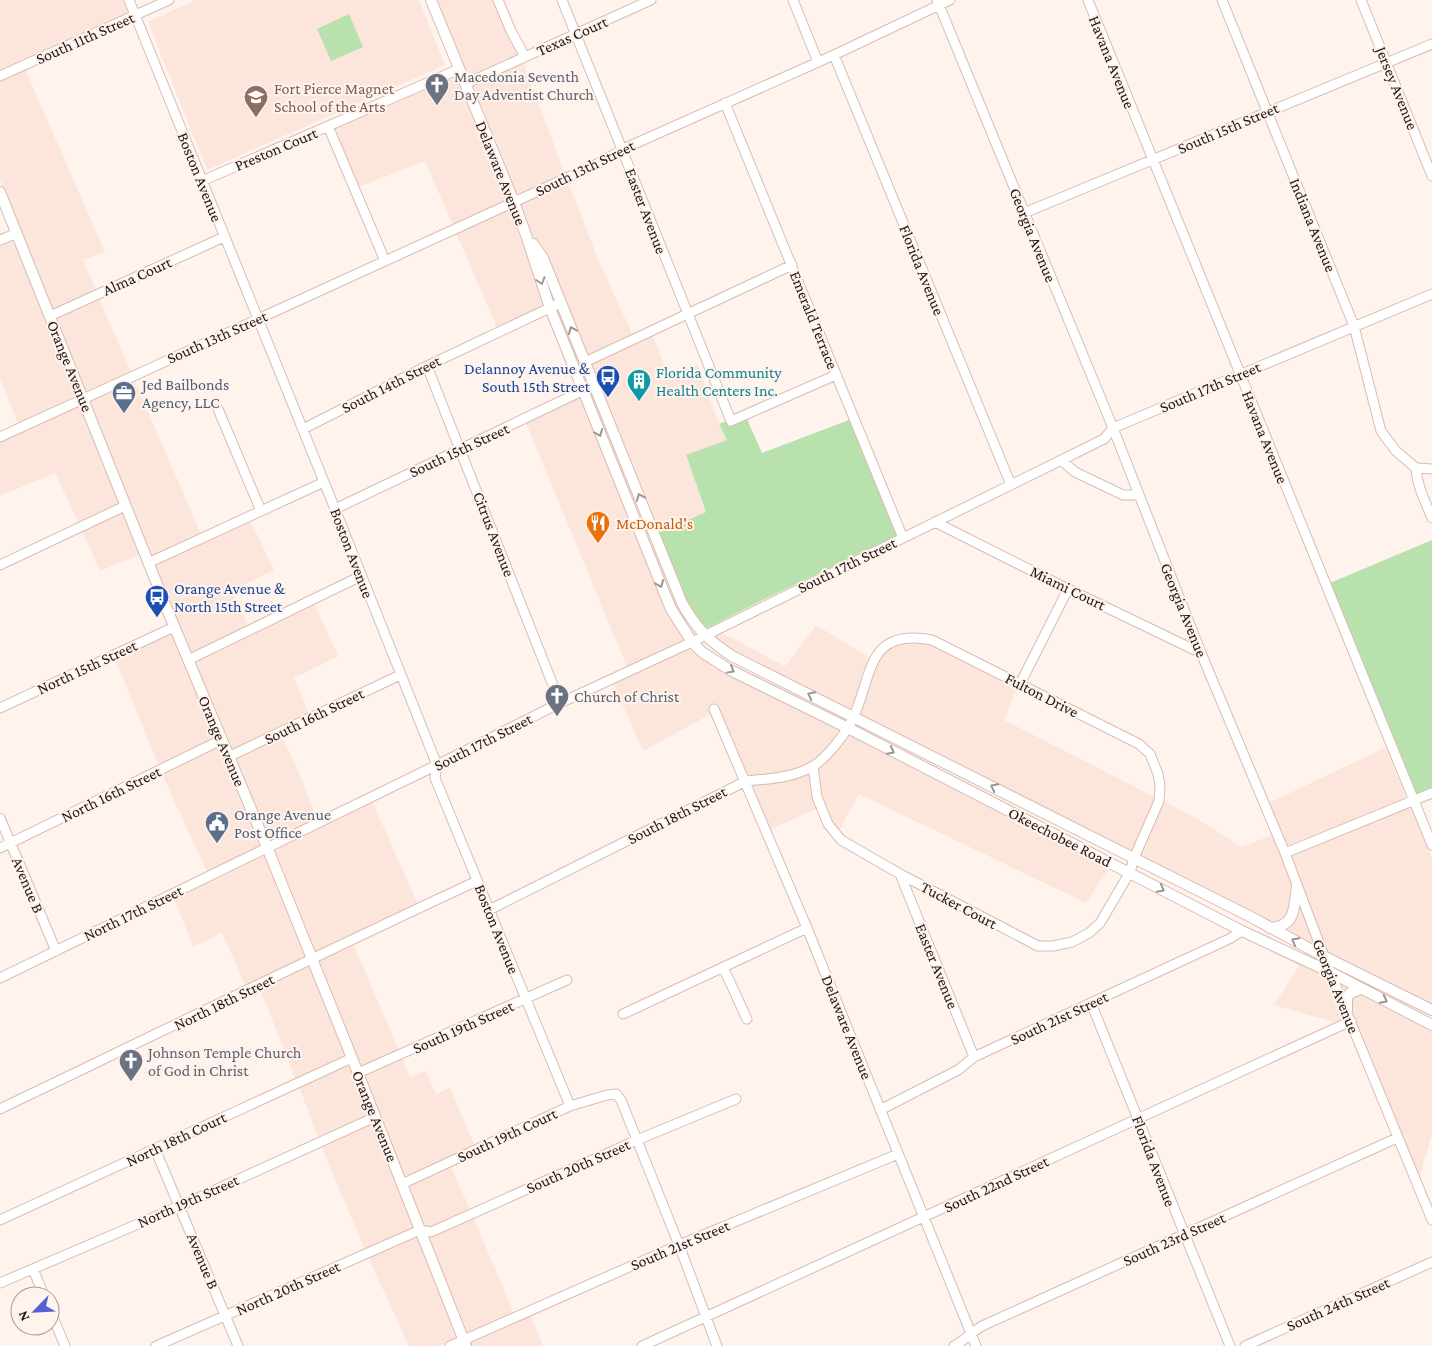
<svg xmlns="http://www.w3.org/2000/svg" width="1432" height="1346" viewBox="0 0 1432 1346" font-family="'Crimson Pro',serif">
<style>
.built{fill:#fce6dc}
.green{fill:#b8e1ad}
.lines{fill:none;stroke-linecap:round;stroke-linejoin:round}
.minor-casing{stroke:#d8bcb0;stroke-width:11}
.major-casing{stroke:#d8bcb0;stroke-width:12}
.minor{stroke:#fff;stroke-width:9}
.major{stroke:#fff;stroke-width:10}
.oneway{stroke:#9b9795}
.labels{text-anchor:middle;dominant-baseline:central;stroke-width:4;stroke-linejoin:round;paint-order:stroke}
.street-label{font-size:16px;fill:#211713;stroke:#fff3ee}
.worship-label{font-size:16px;fill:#5b616d;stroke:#fff3ee;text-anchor:start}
.education-label{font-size:16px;fill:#785e54;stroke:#fff3ee;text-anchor:start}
.transit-label{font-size:16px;fill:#164399;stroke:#fff3ee;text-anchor:end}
.culture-label{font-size:16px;fill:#0d838f;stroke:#fff3ee;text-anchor:start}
.service-label{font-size:16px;fill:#4e5e75;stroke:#fff3ee;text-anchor:start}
.food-label{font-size:16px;fill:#c56008;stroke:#fff3ee;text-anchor:start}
</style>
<rect width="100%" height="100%" fill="#fff3ee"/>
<!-- built -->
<path class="built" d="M0 0H123L129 14 0 71Z
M195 0H419L445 65 207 170 148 22Z
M436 0H493L507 33 519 55 468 78Z
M523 62 565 174 516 197 471 86Z
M25 69 105 252 83 260 96 290 52 310 0 180V80Z
M457 75 508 200 453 226 425 161 359 187 334 128Z
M568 182 598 259 633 336 588 357 547 256 531 233 519 204Z
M511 208 544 306 497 328 456 233Z
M14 238 77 397 18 424 0 378V245Z
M99 298 131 372 85 393 55 317Z
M653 336 669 376 697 364 719 424 727 440 686 456 706 512 659 533 591 364Z
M134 379 201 534 151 558 88 400Z
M580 397 667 611 685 641 627 667 526 423Z
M80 404 120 504 79 524 55 473 0 496V441Z
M123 512 140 555 100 571 82 531Z
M250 520 274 570 232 591 248 626 190 654 154 565Z
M314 603 338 656 294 678 309 714 231 752 193 662Z
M816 625 870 658 872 657 862 677 852 710 735 652 712 637 720 632 785 666Z
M171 632 215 739 159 766 115 659Z
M914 641 930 644 1017 688 1004 720 1155 797 1132 852 860 714 870 679 877 663 888 649 899 643Z
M690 647 691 648 842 730 830 744 811 763 783 773 749 777 717 704 709 707 711 714 643 751 613 683Z
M849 734 1109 868 1086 903 859 794 839 831 832 822 821 796 818 768Z
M281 736 296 765 317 819 269 842 234 759Z
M219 746 261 846 207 872 162 774Z
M1386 747 1406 799 1287 848 1269 803Z
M809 772 812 798 817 809 770 829 752 784Z
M372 801 418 904 314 953 272 849Z
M1164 801 1194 817 1242 847 1272 835 1316 948 1139 856Z
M1412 806 1432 858V1005L1328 955 1290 855Z
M264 853 306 957 246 987 222 933 193 947 174 898Z
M1242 936 1326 975 1345 1019 1337 1023 1274 1005 1299 966Z
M353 943 399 1050 361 1068 317 960Z
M309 964 346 1057 296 1080 260 989Z
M1339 982 1432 1030V1134L1419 1179Z
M402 1058 410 1077 426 1071 436 1094 450 1088 475 1146 404 1179 364 1075Z
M349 1064 370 1116 319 1139 299 1087Z
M373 1123 414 1228 365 1250 321 1146Z
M451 1166 470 1210 431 1227 423 1226 407 1186Z
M473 1217 514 1313 466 1334 427 1235Z
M417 1235 458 1338 440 1346H409L368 1257Z
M531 1315 543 1346H471L470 1342Z"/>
<!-- green -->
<path class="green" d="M349 14 363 47 331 61 317 29Z
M747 419 762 453 849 420 897 536C835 567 771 594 710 627L703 628 686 601 659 533 706 512 686 455 727 440 719 424 726 421 729 427Z
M1432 540V789L1417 795 1330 583Z"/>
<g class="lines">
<defs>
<path id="minor" d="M129 0 335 509 437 765 435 778 570 1106
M498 0 511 31 525 57
M562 0 731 421 836 375
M793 0 818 62
M937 0 1113 428 1201 653 1285 853 1330 972 1432 1220
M1088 0 1432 845
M1222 0 1354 326 1381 431 1396 451 1416 468 1432 469
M1361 0 1432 176
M834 55 1011 485
M0 76 169 0
M465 84 651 0
M725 103 903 538
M328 126 385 261
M202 181 459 69
M1024 213 1432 44
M0 240 17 233
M50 316 224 237
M585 362 792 265
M427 366 560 703
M218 409 261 511
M303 429 427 366 556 305
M0 437 514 202 599 163 623 149 834 55 950 0
M1061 460 1075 472 1123 495H1138
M1416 468C1417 486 1425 501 1432 518
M335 509 582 391
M935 522 1068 589 1201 653
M148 563 324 482
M0 565 125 506
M188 660 361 576
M1020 684 1068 589
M0 708 174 627
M714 709 807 928 976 1346
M228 757 400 675
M0 818 56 951
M0 848 221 740
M1285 853 1432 793
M900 874 974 1057
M489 910 746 781C767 779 794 778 813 766 826 759 848 731 854 716 873 673 867 628 932 640L1139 744 1150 754 1158 774 1160 785 1159 801 1134 858 1130 872 1100 923 1089 933 1072 942 1053 946H1038L900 874 841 840 828 824 817 797 813 766
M723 967 747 1019
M0 978 437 765 560 703 692 642 1104 439 1113 428 1432 294
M1091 1003 1230 1346
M623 1014 807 928
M358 1073 567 980
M0 1109C159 1033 317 955 477 881
M880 1110 958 1070 974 1057 1229 939 1242 931
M155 1149 238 1346
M402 1184 570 1106 607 1095 616 1094 621 1100 679 1245 717 1346
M0 1220 352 1058
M33 1269 44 1296
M0 1283 180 1206 375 1117
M50 1310 65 1346
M156 1346 420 1230 431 1232 637 1140 736 1099
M450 1346 679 1245 898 1154
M642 1346 1351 1021
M954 1346C964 1341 972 1332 982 1326L1397 1138
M1245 1346 1432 1262"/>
<path id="major" d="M431 0 514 202 526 235 550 308 662 587 671 609 692 642 702 652 730 670 848 728 1242 931 1330 972 1432 1025
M0 192 169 614 267 847 352 1058 466 1346
M533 244 543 258 682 603C696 628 708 640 732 656L1251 917 1325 957 1432 1010
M1270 928C1296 927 1294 907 1297 886
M1347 1012V998L1350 993 1361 989"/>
</defs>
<!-- minor casing -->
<use href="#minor" class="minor-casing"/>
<!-- major casing -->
<use href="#major" class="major-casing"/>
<!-- minor -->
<use href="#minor" class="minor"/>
<!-- major -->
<use href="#major" class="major"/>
</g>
<!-- one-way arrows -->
<defs><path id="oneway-chevron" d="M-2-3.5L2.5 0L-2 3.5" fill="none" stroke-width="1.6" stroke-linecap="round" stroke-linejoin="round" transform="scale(1.25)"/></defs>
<g class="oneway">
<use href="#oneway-chevron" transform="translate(541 281) rotate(72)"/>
<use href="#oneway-chevron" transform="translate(572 330) rotate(-112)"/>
<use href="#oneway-chevron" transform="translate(599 433) rotate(68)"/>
<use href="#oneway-chevron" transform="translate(640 497) rotate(-112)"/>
<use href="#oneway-chevron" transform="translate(660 584) rotate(68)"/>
<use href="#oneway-chevron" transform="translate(731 670) rotate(29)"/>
<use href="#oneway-chevron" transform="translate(811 695) rotate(-154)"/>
<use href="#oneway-chevron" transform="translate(891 751) rotate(27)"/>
<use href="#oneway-chevron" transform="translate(994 787) rotate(-153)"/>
<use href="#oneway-chevron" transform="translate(1161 889) rotate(28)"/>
<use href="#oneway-chevron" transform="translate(1295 941) rotate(-152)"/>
<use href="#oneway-chevron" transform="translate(1384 1000) rotate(27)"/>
</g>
<!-- icons -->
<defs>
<symbol id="church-pin" viewBox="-11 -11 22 30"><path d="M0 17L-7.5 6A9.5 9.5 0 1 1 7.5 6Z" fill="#6b7280" stroke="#fff3ee"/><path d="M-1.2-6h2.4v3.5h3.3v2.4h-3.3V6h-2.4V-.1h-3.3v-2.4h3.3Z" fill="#fff"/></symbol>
<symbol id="school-pin" viewBox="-11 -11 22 30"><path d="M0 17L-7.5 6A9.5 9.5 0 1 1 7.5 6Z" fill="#8d6e63" stroke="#fff3ee"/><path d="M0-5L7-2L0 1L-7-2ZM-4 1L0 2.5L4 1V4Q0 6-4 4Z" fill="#fff"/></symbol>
<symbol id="bus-pin" viewBox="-11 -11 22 30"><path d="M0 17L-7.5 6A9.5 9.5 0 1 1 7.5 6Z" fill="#1a4fb4" stroke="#fff3ee"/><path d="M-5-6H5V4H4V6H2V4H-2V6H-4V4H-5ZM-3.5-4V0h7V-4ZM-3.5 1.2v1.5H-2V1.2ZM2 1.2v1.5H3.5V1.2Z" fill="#fff"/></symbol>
<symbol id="building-pin" viewBox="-11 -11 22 30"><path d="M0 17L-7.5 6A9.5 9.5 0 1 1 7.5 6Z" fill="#0f9aa8" stroke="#fff3ee"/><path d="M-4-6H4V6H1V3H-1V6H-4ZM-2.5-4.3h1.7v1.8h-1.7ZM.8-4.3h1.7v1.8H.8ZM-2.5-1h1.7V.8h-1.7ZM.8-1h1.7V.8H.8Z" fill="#fff"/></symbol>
<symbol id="office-pin" viewBox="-11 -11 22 30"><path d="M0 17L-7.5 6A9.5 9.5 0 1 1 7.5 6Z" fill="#5c6f8a" stroke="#fff3ee"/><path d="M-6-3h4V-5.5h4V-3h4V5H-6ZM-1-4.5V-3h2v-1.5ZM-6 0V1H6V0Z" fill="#fff"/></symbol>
<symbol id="restaurant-pin" viewBox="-11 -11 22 30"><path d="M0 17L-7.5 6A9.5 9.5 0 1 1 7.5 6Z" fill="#e8710a" stroke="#fff3ee"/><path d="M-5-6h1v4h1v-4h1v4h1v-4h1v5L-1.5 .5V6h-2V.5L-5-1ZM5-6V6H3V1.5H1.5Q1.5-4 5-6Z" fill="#fff"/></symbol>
<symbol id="civic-pin" viewBox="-11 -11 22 30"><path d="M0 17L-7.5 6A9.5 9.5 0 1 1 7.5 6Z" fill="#5c6f8a" stroke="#fff3ee"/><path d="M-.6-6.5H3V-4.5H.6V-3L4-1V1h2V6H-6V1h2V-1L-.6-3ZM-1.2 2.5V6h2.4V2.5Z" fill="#fff"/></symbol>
</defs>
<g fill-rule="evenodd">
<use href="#church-pin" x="423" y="71" width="28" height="38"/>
<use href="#school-pin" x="242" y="83" width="28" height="38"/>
<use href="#bus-pin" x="594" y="363" width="28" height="38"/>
<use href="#building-pin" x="625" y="367" width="28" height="38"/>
<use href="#office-pin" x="110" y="379" width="28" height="38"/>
<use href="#restaurant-pin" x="584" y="509" width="28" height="38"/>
<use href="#bus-pin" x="143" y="583" width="28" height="38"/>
<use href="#church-pin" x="543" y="682" width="28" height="38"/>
<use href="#civic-pin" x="203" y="809" width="28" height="38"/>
<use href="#church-pin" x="117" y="1047" width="28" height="38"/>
</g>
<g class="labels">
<!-- street labels -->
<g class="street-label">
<text transform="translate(572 36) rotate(-24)">Texas Court</text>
<text transform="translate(85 38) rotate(-24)">South 11th Street</text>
<text transform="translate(1112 62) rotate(68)">Havana Avenue</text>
<text transform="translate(1397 88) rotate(68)">Jersey Avenue</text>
<text transform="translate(1228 128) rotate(-23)">South 15th Street</text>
<text transform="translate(276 149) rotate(-23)">Preston Court</text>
<text transform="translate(585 168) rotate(-26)">South 13th Street</text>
<text transform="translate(501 173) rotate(68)">Delaware Avenue</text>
<text transform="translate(200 177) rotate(68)">Boston Avenue</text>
<text transform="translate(646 211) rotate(69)">Easter Avenue</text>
<text transform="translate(1313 225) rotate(68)">Indiana Avenue</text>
<text transform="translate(1033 235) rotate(68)">Georgia Avenue</text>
<text transform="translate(922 270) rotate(68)">Florida Avenue</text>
<text transform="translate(137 276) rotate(-24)">Alma Court</text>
<text transform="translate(814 320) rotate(68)">Emerald Terrace</text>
<text transform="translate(217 337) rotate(-24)">South 13th Street</text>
<text transform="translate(70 366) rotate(68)">Orange Avenue</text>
<text transform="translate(391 384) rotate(-27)">South 14th Street</text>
<text transform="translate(1210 387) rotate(-23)">South 17th Street</text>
<text transform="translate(1265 437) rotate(68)">Havana Avenue</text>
<text transform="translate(459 450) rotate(-25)">South 15th Street</text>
<text transform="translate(494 534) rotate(69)">Citrus Avenue</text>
<text transform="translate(352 553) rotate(69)">Boston Avenue</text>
<text transform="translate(847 565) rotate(-26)">South 17th Street</text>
<text transform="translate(1068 588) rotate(26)">Miami Court</text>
<text transform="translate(1184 610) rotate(68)">Georgia Avenue</text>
<text transform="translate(87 667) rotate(-25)">North 15th Street</text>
<text transform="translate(1042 695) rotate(27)">Fulton Drive</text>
<text transform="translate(314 716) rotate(-26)">South 16th Street</text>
<text transform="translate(222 741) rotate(67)">Orange Avenue</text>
<text transform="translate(483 742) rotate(-27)">South 17th Street</text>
<text transform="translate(111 794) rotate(-26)">North 16th Street</text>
<text transform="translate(677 815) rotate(-27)">South 18th Street</text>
<text transform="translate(1060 837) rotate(27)">Okeechobee Road</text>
<text transform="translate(28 885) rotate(67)">Avenue B</text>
<text transform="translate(959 905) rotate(28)">Tucker Court</text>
<text transform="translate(133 913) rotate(-26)">North 17th Street</text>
<text transform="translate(497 929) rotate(68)">Boston Avenue</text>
<text transform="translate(937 966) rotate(68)">Easter Avenue</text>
<text transform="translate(1336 986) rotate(68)">Georgia Avenue</text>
<text transform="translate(224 1002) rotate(-26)">North 18th Street</text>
<text transform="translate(1059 1018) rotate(-25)">South 21st Street</text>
<text transform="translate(463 1027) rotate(-24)">South 19th Street</text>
<text transform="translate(847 1027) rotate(68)">Delaware Avenue</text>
<text transform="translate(375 1116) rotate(68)">Orange Avenue</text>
<text transform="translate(507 1135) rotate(-25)">South 19th Court</text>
<text transform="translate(176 1139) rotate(-25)">North 18th Court</text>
<text transform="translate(1154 1161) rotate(69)">Florida Avenue</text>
<text transform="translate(578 1166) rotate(-24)">South 20th Street</text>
<text transform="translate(996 1184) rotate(-25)">South 22nd Street</text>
<text transform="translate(188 1201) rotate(-24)">North 19th Street</text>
<text transform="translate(1174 1239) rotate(-24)">South 23rd Street</text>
<text transform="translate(680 1245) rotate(-23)">South 21st Street</text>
<text transform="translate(203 1261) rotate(67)">Avenue B</text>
<text transform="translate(288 1288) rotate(-24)">North 20th Street</text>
<text transform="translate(1338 1304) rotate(-24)">South 24th Street</text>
</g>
<!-- worship labels -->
<g class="worship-label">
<text x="454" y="76">Macedonia Seventh<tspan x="454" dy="18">Day Adventist Church</tspan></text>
<text x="574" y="696">Church of Christ</text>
<text x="148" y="1052">Johnson Temple Church<tspan x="148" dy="18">of God in Christ</tspan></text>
</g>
<!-- education labels -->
<g class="education-label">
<text x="274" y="88">Fort Pierce Magnet<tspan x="274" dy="18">School of the Arts</tspan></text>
</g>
<!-- transit labels -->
<g class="transit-label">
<text x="590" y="368">Delannoy Avenue &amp;<tspan x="590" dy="18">South 15th Street</tspan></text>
<text x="174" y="588" text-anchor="start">Orange Avenue &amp;<tspan x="174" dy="18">North 15th Street</tspan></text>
</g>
<!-- culture labels -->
<g class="culture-label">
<text x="656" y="372">Florida Community<tspan x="656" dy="18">Health Centers Inc.</tspan></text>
</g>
<!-- service labels -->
<g class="service-label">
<text x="142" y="384">Jed Bailbonds<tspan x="142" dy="18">Agency, LLC</tspan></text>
<text x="234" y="814">Orange Avenue<tspan x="234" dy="18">Post Office</tspan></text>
</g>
<!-- food labels -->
<g class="food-label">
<text x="616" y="523">McDonald's</text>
</g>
</g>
<!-- north arrow -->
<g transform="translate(35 1311) rotate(246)"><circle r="24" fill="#fff3ee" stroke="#a69b96"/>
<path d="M0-4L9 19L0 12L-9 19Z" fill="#5560d7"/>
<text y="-8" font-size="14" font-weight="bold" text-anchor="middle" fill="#211713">N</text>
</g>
</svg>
